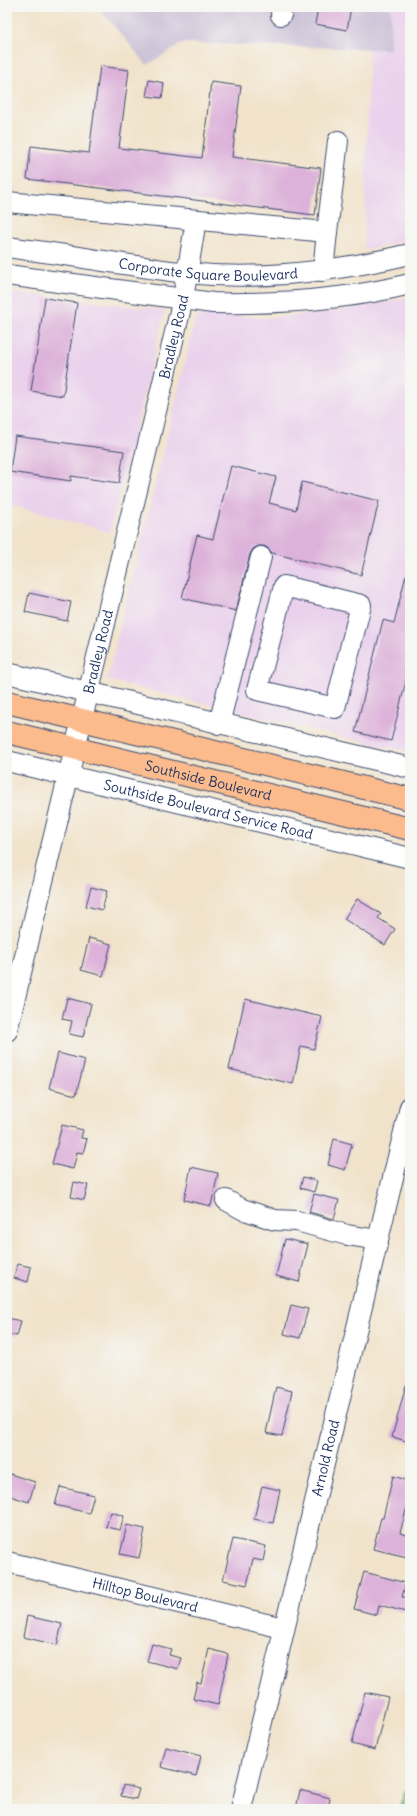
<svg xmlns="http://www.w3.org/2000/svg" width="417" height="1816" viewBox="0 0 417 1816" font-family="Delius,sans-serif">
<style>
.built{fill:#ead1ec}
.industrial{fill:#cabfd6}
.forest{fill:url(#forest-firs);stroke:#466c64}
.building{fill:#ddb2da}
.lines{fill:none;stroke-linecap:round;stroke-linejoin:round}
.minor-casing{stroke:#3b4a6e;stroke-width:22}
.highway-casing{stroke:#3b4a6e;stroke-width:24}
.minor{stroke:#fff;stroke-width:20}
.highway{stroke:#fbbb8d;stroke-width:22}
.labels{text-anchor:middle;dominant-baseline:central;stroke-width:3;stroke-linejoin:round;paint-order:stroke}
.street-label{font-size:14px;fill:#1b2f5e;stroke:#f6f6f2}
</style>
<defs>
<pattern id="forest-firs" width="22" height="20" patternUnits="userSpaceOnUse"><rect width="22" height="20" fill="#72aa69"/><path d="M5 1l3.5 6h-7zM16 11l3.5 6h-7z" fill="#5d8b5a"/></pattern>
</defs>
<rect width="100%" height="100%" fill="#f6f6f2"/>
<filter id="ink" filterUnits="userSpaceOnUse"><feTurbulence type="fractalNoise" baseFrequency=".025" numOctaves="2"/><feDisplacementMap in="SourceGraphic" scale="8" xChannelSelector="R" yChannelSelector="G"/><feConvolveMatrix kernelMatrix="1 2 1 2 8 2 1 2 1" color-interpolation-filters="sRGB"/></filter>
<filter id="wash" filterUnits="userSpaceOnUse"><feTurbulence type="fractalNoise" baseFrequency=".012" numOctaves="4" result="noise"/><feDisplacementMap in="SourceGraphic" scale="16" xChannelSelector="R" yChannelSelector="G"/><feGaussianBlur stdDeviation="0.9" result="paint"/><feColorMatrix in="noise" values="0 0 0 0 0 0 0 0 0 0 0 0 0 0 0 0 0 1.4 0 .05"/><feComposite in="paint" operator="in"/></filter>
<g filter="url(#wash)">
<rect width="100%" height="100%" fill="#f1e3cb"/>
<!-- built -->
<path class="built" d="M391 7H410V241L364 250 369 49 390 48Z
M7 292 165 310 110 532 7 504Z
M410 297V752L351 739 107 680 196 318 206 313 269 318 336 311Z"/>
<!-- industrial -->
<path class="industrial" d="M98 7H391L390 49H369L183 43 147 65Z"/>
<!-- forest -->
<path class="forest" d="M410 1779V1809H398Z"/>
<g id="blocks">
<!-- building -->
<path class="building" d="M318 7H351L347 30 315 24Z
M100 66 129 70 119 148 202 158 211 82 241 86 232 157 321 168 315 215 27 179 31 146 89 153Z
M149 80 164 83 162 98 146 96Z
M45 298 77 303 63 396 31 391Z
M15 436 124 451 119 483 71 476V481L10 472Z
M231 466 276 477 269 503 296 510 302 482 379 501 361 575 272 553 269 549 264 546H258L253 549 250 554 236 611 182 598 197 535 213 539Z
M406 575H410V665L391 741 355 732 383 620 394 623Z
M29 593 71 602 67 621 25 612Z
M91 887 107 891 102 910 86 906Z
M357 899 381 914 378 918 395 929 385 945 344 919Z
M89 938 111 944 103 976 81 970Z
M67 998 91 1004 83 1037 69 1034 72 1021 62 1019Z
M245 999 322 1017 314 1049 301 1046 293 1084 229 1069Z
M58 1053 85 1060 76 1095 49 1088Z
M62 1125 83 1130 81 1138 87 1139 83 1153 77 1152 73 1169 52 1164Z
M334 1139 352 1144 345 1170 328 1165Z
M191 1167 218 1173 211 1206 184 1200Z
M303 1177 317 1181 314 1192 300 1188Z
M74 1182 88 1185 84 1200 71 1197Z
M314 1194 339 1200 334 1219 309 1212Z
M285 1239 308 1244 299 1282 276 1276Z
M17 1264 31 1267 28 1282 14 1278Z
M291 1305 308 1309 300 1338 284 1334Z
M7 1318 21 1321 17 1336 7 1333Z
M406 1385H410V1442L392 1437Z
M276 1387 292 1391 282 1436 266 1433Z
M10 1474 35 1482 29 1502 7 1495V1486Z
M393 1476 410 1481V1496L400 1533 410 1536 407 1557 373 1549 381 1518H383Z
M262 1486 280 1490 273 1523 254 1519Z
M60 1487 94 1495 89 1513 55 1505Z
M111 1512 124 1516 120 1530 106 1527Z
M127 1525 145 1529 139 1558 120 1554Z
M233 1539 266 1546 263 1561 253 1559 247 1585 223 1580Z
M364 1572 406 1583 402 1597 409 1598 406 1612 379 1605 377 1615 354 1609Z
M27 1616 62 1624 57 1645 23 1637Z
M152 1644 171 1649 169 1655 181 1658 178 1669 147 1661Z
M209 1649 228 1654 218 1705 193 1699 197 1682 201 1683Z
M365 1692 388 1697 375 1750 352 1744Z
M166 1747 201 1756 196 1776 161 1767Z
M123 1785 139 1789 136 1799 121 1796Z
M300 1790 330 1798 328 1809H296Z"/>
</g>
</g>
<g filter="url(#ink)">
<use href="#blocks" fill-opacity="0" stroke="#3b4a6e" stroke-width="1"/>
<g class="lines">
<defs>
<g id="minor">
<path d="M281 15 282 7"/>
<path d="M7 202 327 232 338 141"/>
<path id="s1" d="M7 247C37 251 67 255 97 260 127 264 157 270 187 273 262 281 338 271 410 254"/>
<path d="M323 271 327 232"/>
<path d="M7 275 213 303C279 304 346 300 410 284"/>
<path d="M284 586 361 605 335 708 257 690Z"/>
<path d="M7 673 410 768"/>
<path d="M219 724 261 557"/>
<path id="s2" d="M7 761 410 858"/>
<path id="s3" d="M7 1031 183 299 196 220"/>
<path d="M226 1200 242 1209 275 1220 297 1221 347 1235 378 1240"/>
<path id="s4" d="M7 1562 283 1628"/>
<path id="s5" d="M241 1809 410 1107"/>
</g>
<g id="highway">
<path d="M7 702 410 799"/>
<path id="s6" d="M7 732 410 829"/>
</g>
</defs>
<!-- minor casing -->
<use href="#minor" class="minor-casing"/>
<!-- highway casing -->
<use href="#highway" class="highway-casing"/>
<!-- minor -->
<use href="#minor" class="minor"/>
<!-- highway -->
<use href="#highway" class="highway"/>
</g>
</g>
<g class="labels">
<!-- street labels -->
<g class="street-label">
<text stroke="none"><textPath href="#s1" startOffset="203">Corporate Square Boulevard</textPath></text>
<text stroke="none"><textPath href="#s3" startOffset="714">Bradley Road</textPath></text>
<text stroke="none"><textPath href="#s3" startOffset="390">Bradley Road</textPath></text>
<text stroke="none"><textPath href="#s6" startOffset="207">Southside Boulevard</textPath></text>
<text stroke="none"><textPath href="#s2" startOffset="207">Southside Boulevard Service Road</textPath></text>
<text stroke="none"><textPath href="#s5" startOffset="361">Arnold Road</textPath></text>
<text stroke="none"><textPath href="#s4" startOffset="142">Hilltop Boulevard</textPath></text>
</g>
</g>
<!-- margin -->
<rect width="417" height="1816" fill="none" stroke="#f6f6f2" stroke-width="24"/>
</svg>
